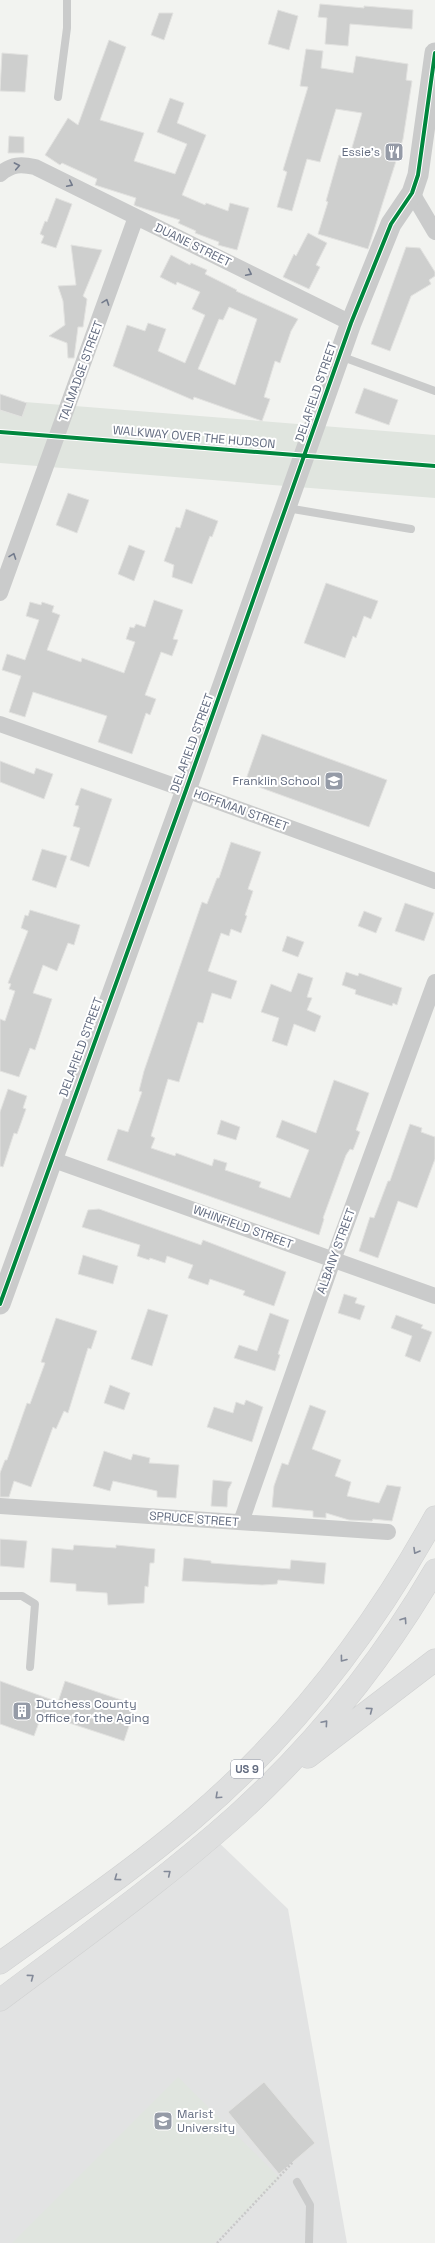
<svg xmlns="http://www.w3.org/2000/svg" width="435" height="2243" viewBox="0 0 435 2243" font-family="'Space Grotesk',sans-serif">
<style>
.built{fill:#e2e3e3}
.green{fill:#e0e5df}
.building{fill:#cecfce;stroke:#e2e2e0;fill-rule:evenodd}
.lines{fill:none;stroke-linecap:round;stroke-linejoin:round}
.motorway-casing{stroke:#d0d1d1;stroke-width:23}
.path{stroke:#c8c8c8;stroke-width:2.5;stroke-dasharray:2 2;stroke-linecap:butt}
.service{stroke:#cacbcb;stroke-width:8}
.minor{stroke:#cacbcb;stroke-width:16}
.tertiary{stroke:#cacbcb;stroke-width:21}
.motorway{stroke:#dedfdf;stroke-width:22}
.cycleway-casing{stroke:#fff;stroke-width:6}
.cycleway{stroke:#00873e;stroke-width:4}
.oneway{stroke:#727a8b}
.oneway2{stroke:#828998}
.labels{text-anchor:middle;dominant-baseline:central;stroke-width:4;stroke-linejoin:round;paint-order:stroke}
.shield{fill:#fff;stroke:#9298a6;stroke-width:1}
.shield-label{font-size:11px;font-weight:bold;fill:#636c80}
.poi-label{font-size:12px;fill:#636c80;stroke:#fff;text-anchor:end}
.street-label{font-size:12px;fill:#636c80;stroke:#fff}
</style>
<rect width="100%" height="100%" fill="#f2f3f0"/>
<!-- built -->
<path class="built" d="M212 1836 288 1909 347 2243H0V2000Z"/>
<!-- green -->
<path class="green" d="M0 400 435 435V498L0 463Z
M178 2077 280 2178 214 2243H12Z"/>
<!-- building -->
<path class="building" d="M320 4 364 8V6L413 10 412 29 350 24 348 46 325 44 327 18 318 17Z
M278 10 298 16 289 50 268 44Z
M159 13H173L164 40 151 35Z
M109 40 126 47 100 120 144 133 134 161 175 174 187 144 157 132 170 98 184 103 177 123 206 135 182 195 205 205 206 203 228 211 230 203 249 208 237 250 218 245 219 242 195 233 196 231 178 223 180 220 136 206 134 205 136 198 95 185 97 179 62 163 60 165 45 155 68 118 78 125Z
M306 49 323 51 321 68 353 73 356 56 408 64 406 80 412 81 403 139 368 249 318 234 328 202 326 201 339 155 349 158 362 113 336 109 320 162 307 159 292 211 277 207 287 172 283 170 308 87 300 86Z
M2 53 28 55 25 92 0 91Z
M9 136 24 137V153H8Z
M56 198 72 204 56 248 41 243 44 236 40 234 45 221 47 222Z
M308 233 327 243 316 265 320 267 309 289 283 277 294 254 296 256Z
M71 245 102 250 83 296 87 299 83 327H78L74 358H68L67 343 49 336 65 325 63 301 58 286 76 285Z
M406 247 420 248 435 272V276L429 280 431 284 411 296 390 351 371 344Z
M171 255 190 265 191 263 207 270 205 274 237 290 236 291 298 319 291 331 280 363 275 361 264 397 270 399 262 421 194 397 193 400 113 366 127 325 145 331 148 323 166 329 158 351 185 363 205 315 192 309 200 292 177 282 176 285 160 277ZM229 307 257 319 235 385 198 369 219 319 223 320Z
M364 388 398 400 389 425 355 413Z
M0 394 27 403 22 417 0 410Z
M68 493 89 500 77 533 56 525Z
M186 509 218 521 212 537 210 536 192 584 172 577 174 565 164 561 176 527 180 528Z
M129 545 145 551 134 581 118 574Z
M326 583 378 601 371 619 364 616 356 638 353 636 345 658 304 643Z
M154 600 183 610 173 639 178 640 172 656 161 652 145 695 156 699 150 715 146 713 132 754 98 742 107 716 33 692 25 717 9 712 21 676 2 670 7 654 25 660 39 620 26 616 30 602 41 605 42 602 54 606 52 612 60 615 47 650 81 662 82 658 124 673 135 642 126 639 130 627 134 628 136 624 145 627Z
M262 734 387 780 369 827 245 782Z
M0 761 34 774 36 768 53 774 44 799 0 782Z
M81 788 112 799 89 867 70 860 80 828 73 826 79 806 75 805Z
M231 842 261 852 248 889 253 891 245 915 247 916 241 933 231 929 229 936 221 933 208 971 237 981 231 999 212 993 203 1023 198 1022 179 1082 168 1079 151 1136 155 1138 151 1148 175 1156 176 1153 212 1166 214 1159 227 1163 225 1170 261 1182 259 1187 290 1198 309 1150 276 1137 282 1120 316 1133 334 1080 369 1093 356 1130 360 1132 353 1150 350 1149 346 1155 323 1218 324 1219 319 1235 107 1160 118 1129 128 1132 142 1092 139 1091 144 1071 202 902 207 904 217 878H219Z
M42 849 67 856 56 888 32 880Z
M405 903 434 913 424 941 395 931Z
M30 910 80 925 74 945 68 943 57 971 43 965 33 993 52 999 35 1050 30 1048 19 1077 0 1071V1019L5 1021 15 991 9 989 11 984 8 983 28 931 21 928 25 915 28 916Z
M364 911 382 918 376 933 358 926Z
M287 936 304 942 298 957 282 951Z
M346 972 358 976 359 973 402 988 397 1005 393 1003 392 1006 355 994 356 990 342 985Z
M298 973 313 978 307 997 312 998 307 1010 321 1016 315 1032 294 1024 287 1046 272 1041 279 1018 261 1012 271 984 291 992Z
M8 1089 27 1096 23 1108 26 1109 17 1134 14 1133 3 1167 0 1166V1112Z
M221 1120 240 1127 236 1140 217 1134Z
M410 1124 422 1128 421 1132 435 1137V1159L417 1208 398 1201 378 1258 359 1251 370 1217 374 1218 388 1181H390Z
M99 1209 201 1245 203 1240 286 1272 274 1306 243 1295 245 1291 210 1279 208 1285 188 1278 193 1265 167 1256 165 1263 150 1258 149 1260 137 1256 140 1245 82 1227 88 1210Z
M83 1255 118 1266 113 1284 78 1274Z
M344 1294 357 1298 355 1303 365 1306 360 1320 338 1313Z
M148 1309 168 1315 152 1366 131 1359Z
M270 1313 289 1320 278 1354 280 1355 275 1371 234 1358 239 1345 257 1351Z
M396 1315 423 1325 421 1328 432 1332 420 1362 405 1356 412 1336 391 1328Z
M56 1318 97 1331 91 1349 88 1348 68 1413 64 1411 56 1429 53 1427 31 1487 14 1481 9 1497H0V1473L5 1460H7L27 1403 30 1404 45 1363 41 1362Z
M110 1385 130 1393 124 1410 104 1403Z
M246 1400 263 1407 252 1442 207 1427 214 1407 233 1413 236 1402 244 1405Z
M310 1405 326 1411 312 1449 341 1460 335 1476 351 1482 347 1496 379 1503 387 1485 401 1487 392 1521 373 1519 372 1521 349 1520 326 1513V1518L313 1517V1511L272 1507 274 1486 282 1463 288 1465Z
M104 1451 131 1460 133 1454 150 1458 149 1463 179 1465 176 1498 157 1497V1491L113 1481 110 1491 93 1486Z
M213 1480 232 1482 228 1490 227 1507 211 1506Z
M0 1539 27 1541 24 1568 0 1566Z
M74 1545 116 1548V1545L155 1549 154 1563H150L148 1587 145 1586 144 1603 108 1605 107 1593 76 1591V1584L50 1582 52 1548 73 1550Z
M184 1558 211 1561V1563L290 1569 291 1560 326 1563 324 1584 278 1580 277 1584 262 1585 182 1581Z
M0 1681 58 1702 65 1681 136 1705 124 1741 42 1714 34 1736 0 1724Z
M264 2082 315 2143 279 2174 228 2112Z"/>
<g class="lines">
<defs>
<path id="motorway" d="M308 1757 435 1660
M0 1963C65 1916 132 1871 193 1819 292 1735 372 1631 435 1517
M0 2000C80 1940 162 1882 237 1815 314 1745 382 1661 435 1570"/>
</defs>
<!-- motorway casing -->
<use href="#motorway" class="motorway-casing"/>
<!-- path -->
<path class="path" d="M217 2243 293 2162"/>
<!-- service -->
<path class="service" d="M58 97 67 28V0
M340 356 435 391
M287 508 411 529
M0 1596H22L35 1604 30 1667
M297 2182 310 2205 309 2243"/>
<!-- minor -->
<path class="minor" d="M0 174C12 164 21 164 35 167L351 323
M412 193 435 232
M0 593 136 217
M0 724 186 790 435 881
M51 1159 435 1296
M0 1506 388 1532
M241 1522 333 1260 435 982"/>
<!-- tertiary -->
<path class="tertiary" d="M0 1304 186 790 351 323 391 224 412 193 418 175 435 53"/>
<!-- motorway -->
<use href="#motorway" class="motorway"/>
<defs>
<path id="cycleway" d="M0 432 435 466
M0 1304 186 790 351 323 391 224 412 193 418 175 435 53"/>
</defs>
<!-- cycleway casing -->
<use href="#cycleway" class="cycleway-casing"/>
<!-- cycleway -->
<use href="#cycleway" class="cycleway"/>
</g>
<!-- one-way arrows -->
<defs><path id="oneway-chevron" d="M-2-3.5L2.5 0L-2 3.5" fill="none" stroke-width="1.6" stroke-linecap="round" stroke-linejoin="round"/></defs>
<g class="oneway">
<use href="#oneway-chevron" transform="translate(17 166) rotate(-11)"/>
<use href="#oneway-chevron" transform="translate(70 184) rotate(26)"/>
<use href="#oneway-chevron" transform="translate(249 273) rotate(26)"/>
<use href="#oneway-chevron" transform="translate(106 302) rotate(-70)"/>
<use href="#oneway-chevron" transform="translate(13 556) rotate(-70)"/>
</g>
<g class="oneway2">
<use href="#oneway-chevron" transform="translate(416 1551) rotate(120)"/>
<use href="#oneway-chevron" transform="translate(404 1620) rotate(-56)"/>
<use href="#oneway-chevron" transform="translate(343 1659) rotate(127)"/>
<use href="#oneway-chevron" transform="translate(370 1710) rotate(-37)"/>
<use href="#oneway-chevron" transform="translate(325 1723) rotate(-49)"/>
<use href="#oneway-chevron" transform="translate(218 1796) rotate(137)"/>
<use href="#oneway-chevron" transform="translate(168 1873) rotate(-39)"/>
<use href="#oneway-chevron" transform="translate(117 1878) rotate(144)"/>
<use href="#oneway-chevron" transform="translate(31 1977) rotate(-37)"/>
</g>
<!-- icons -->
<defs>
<symbol id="restaurant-square" viewBox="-11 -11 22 22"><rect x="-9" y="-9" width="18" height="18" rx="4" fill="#959ba7" stroke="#fff"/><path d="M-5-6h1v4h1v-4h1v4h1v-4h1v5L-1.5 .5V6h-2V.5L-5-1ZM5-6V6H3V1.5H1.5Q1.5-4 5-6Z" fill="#fff"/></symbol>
<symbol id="school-square" viewBox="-11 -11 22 22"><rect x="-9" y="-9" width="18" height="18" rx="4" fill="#959ba7" stroke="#fff"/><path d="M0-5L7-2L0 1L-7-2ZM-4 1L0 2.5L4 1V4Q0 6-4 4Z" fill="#fff"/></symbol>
<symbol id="building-square" viewBox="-11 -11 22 22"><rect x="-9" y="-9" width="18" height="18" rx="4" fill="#959ba7" stroke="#fff"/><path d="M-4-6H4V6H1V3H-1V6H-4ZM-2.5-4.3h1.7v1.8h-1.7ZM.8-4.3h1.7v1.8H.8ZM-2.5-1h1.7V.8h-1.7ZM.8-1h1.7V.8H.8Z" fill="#fff"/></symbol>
<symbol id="university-square" viewBox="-11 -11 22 22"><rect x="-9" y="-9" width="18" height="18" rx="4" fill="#959ba7" stroke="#fff"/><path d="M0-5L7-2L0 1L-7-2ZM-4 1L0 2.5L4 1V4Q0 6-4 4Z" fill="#fff"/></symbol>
</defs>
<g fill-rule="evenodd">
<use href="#restaurant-square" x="383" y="141" width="22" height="22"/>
<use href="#school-square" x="323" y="770" width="22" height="22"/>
<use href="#building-square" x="11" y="1700" width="22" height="22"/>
<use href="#university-square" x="152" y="2110" width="22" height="22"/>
</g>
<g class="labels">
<!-- shield labels -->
<rect class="shield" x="231" y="1760" width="32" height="18" rx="3"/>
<g class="shield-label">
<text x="247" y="1769">US 9</text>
</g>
<!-- poi labels -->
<g class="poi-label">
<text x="380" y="152">Essie's</text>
<text x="320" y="781">Franklin School</text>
<text x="36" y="1704" text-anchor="start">Dutchess County<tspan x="36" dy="14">Office for the Aging</tspan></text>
<text x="177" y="2114" text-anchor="start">Marist<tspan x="177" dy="14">University</tspan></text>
</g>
<!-- street labels -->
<g class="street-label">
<text transform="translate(193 245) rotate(26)">DUANE STREET</text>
<text transform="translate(81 371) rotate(-70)">TALMADGE STREET</text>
<text transform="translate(316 392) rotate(-71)">DELAFIELD STREET</text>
<text transform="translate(194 437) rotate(5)">WALKWAY OVER THE HUDSON</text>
<text transform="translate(192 743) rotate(-70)">DELAFIELD STREET</text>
<text transform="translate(241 810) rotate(20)">HOFFMAN STREET</text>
<text transform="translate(81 1047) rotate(-70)">DELAFIELD STREET</text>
<text transform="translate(243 1227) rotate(20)">WHINFIELD STREET</text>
<text transform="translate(336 1251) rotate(-70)">ALBANY STREET</text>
<text transform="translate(194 1519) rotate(4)">SPRUCE STREET</text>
</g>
</g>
</svg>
